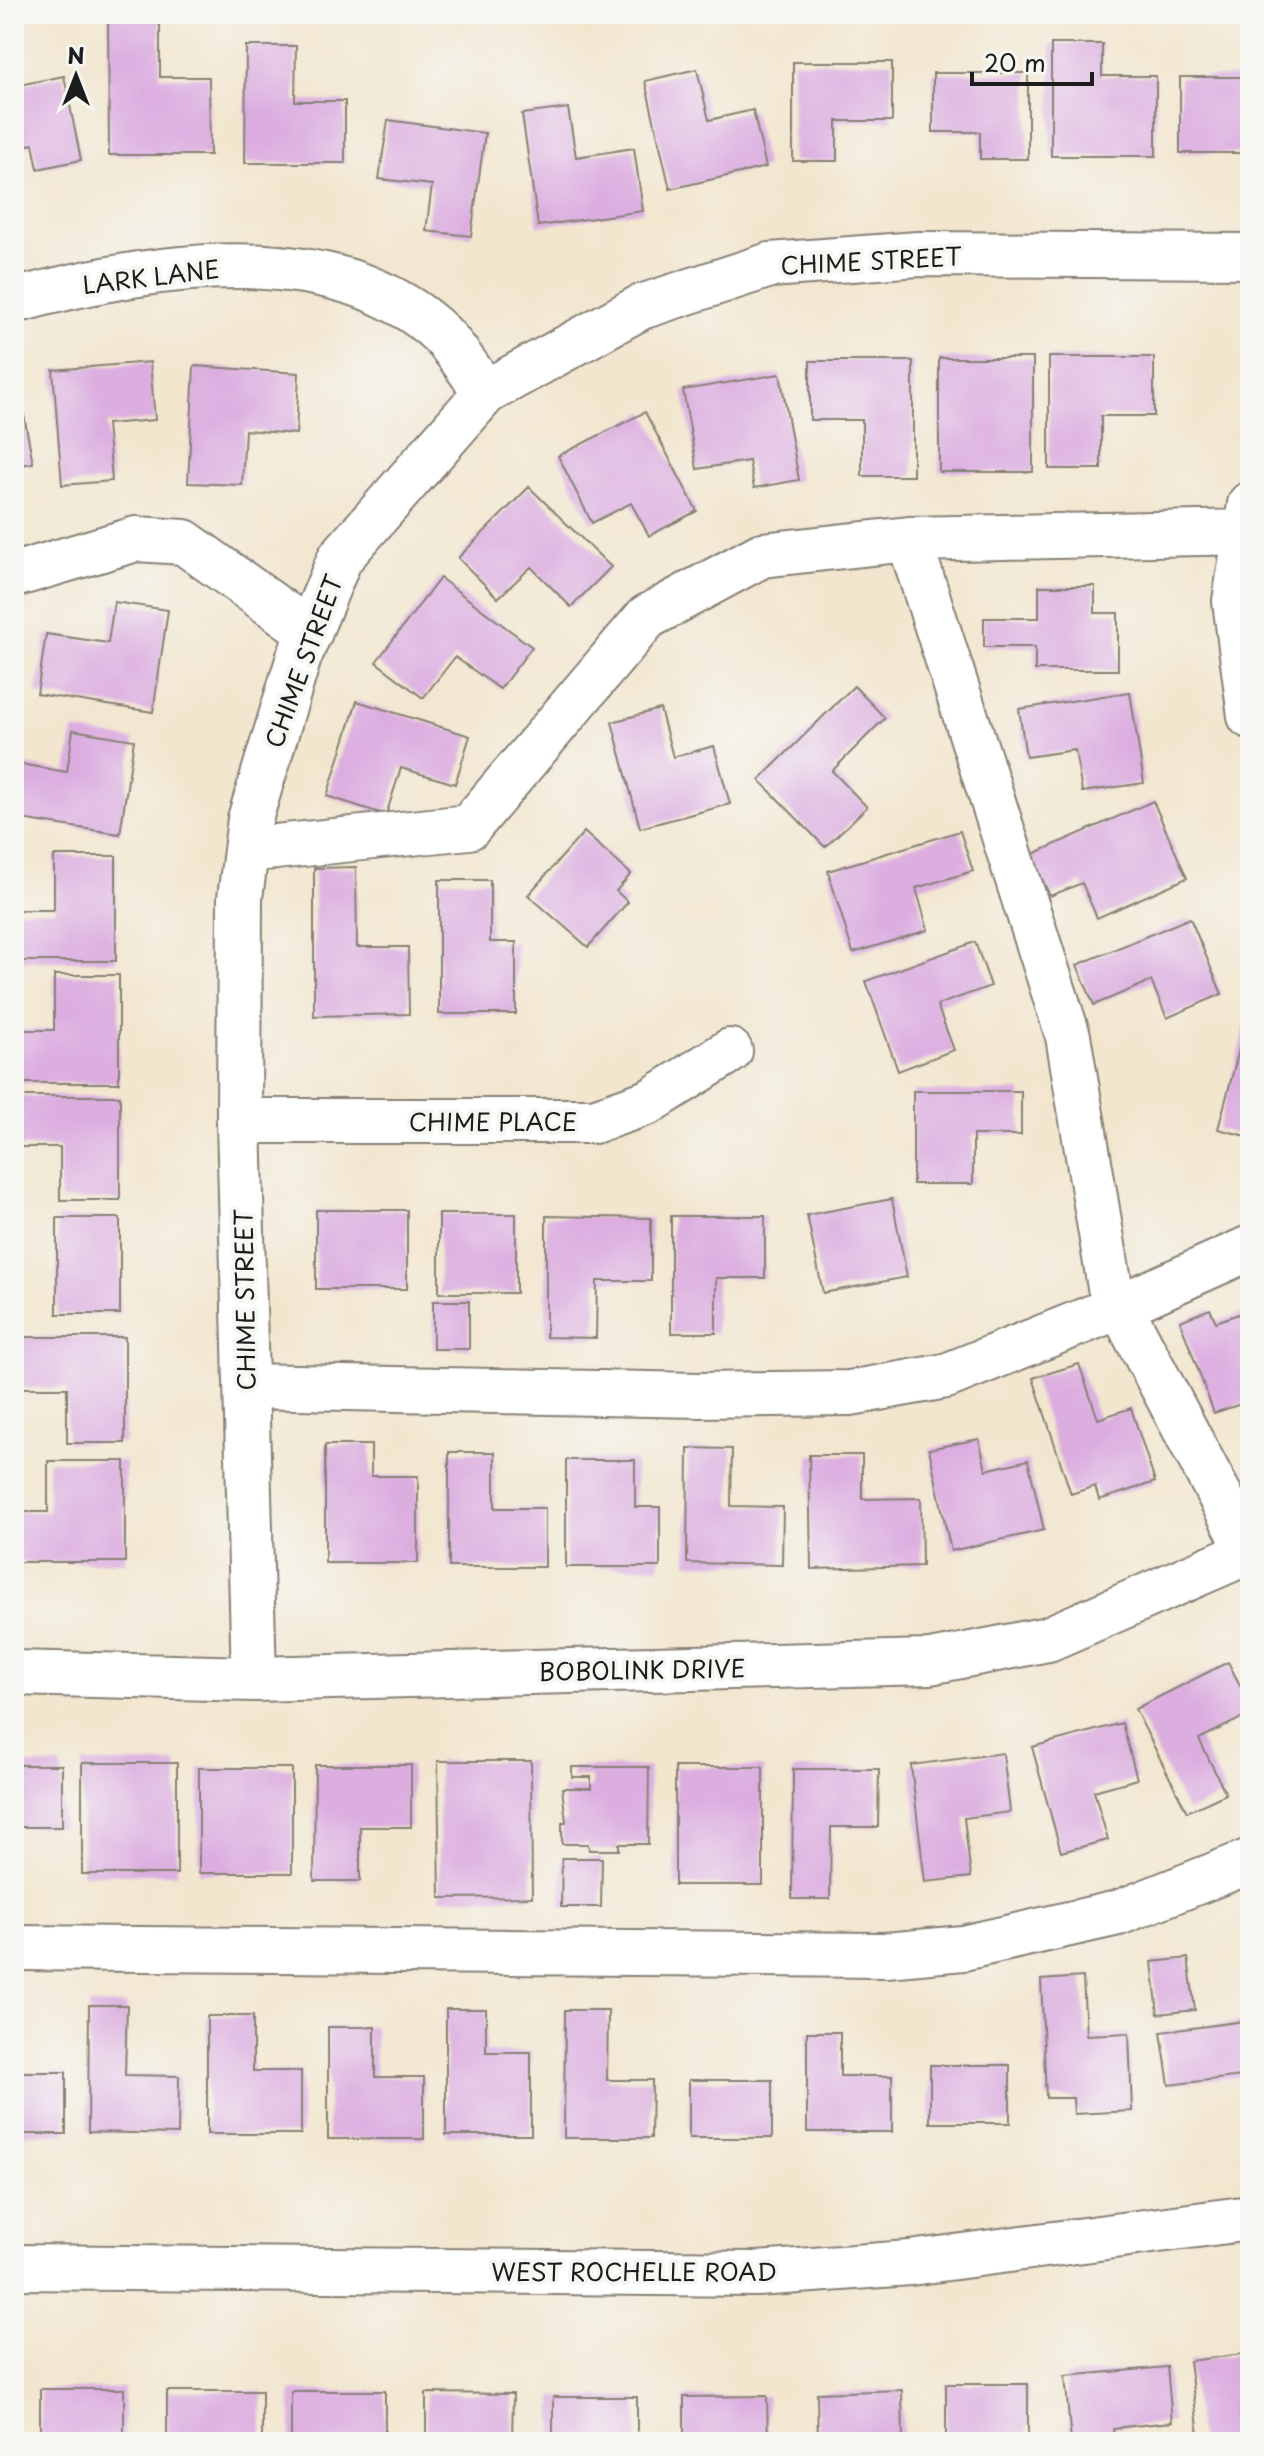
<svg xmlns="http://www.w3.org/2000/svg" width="1264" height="2456" viewBox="0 0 1264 2456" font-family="'Playpen Sans',sans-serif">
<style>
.building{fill:#dcaee0}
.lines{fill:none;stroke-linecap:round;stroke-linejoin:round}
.minor-casing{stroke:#878176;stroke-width:48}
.minor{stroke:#fff;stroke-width:44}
.labels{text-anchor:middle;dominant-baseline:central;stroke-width:8;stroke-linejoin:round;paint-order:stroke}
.street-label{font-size:24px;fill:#1c1c1c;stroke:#f6f6f2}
</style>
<rect width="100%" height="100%" fill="#f6f6f2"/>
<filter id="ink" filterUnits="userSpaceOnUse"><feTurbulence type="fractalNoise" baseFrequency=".0125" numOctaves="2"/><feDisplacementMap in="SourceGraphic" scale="16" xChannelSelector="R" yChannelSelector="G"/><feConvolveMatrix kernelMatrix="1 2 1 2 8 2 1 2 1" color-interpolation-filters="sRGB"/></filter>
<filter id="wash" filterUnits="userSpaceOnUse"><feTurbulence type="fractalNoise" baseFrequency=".006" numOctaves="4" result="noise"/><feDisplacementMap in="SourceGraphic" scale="32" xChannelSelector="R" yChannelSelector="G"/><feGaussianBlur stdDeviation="1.8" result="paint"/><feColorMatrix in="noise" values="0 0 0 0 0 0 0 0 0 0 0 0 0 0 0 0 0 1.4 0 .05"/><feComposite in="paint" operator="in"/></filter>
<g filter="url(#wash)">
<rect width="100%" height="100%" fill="#f2e6cf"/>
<g id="blocks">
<!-- building -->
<path class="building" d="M108 14H160V77H209L210 155H109Z
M1051 44H1102V76H1156V156H1051Z
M246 46H296L295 101H345V163H245Z
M793 62H892V121H837V161H793Z
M697 69 709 120 753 110 766 167 670 189 645 81Z
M933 73H1028V159H980V132H933Z
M64 76 81 160 38 169 33 144 14 148V86Z
M1180 77H1250V153H1180Z
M568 108 576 157 634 148 643 211 538 226 522 114Z
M388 120 485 133 471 236 426 231 432 185 379 179Z
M1049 357H1154V416H1101V469H1049Z
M939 358H1033V472H939Z
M810 361H913V476H862V420H810Z
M150 362 155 420 107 424 112 481 62 485 53 370Z
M194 366 299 373 296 434 245 430 242 485 188 483Z
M780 374 799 480 754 488 749 461 697 469 683 390Z
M19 389 33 463 14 466V390Z
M645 412 697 511 649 536 631 503 592 523 558 456Z
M529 487 611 567 571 607 531 567 498 598 458 558Z
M440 578 532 647 500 689 455 657 423 698 376 662Z
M1039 586H1095V613H1118V670H1035V647H984V618H1039Z
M114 602 168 610 153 712 37 694 46 634 108 643Z
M854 686 885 718 832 771 867 807 825 847 759 780Z
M1130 692 1144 783 1082 792 1075 750 1026 757 1019 709Z
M357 701 470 736 455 784 401 768 386 815 327 796Z
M660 709 673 757 714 746 730 804 640 828 612 722Z
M73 730 134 740 120 834 14 818V763L67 772Z
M1153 801 1187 878 1097 918 1082 883 1050 896 1031 855Z
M960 831 973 871 916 888 928 930 853 953 828 871Z
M584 832 631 874 616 891 628 902 588 947 528 895Z
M54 856H116V961H14V910H54Z
M356 867 357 947H408L409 1014 314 1016V868Z
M439 880H490V942H516V1014H439Z
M1190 918 1222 994 1167 1018 1151 981 1094 1005 1077 965Z
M975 942 991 986 937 1005 954 1050 898 1071 866 981Z
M54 975H119V1083H14V1030H54Z
M1249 1012H1250V1137L1218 1129Z
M913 1091H1021V1135H973V1184H913Z
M14 1096H120V1200H60V1147H14Z
M892 1199 907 1277 823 1293 807 1215Z
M316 1210H407V1289H316Z
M439 1214H516V1293H439Z
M546 1216 651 1218V1281H597L596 1338 546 1337Z
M671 1216H765V1278H716V1333H671Z
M57 1218H120V1314H57Z
M433 1301H469V1349H433Z
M1210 1309 1216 1322 1250 1310V1401L1214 1413 1180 1321Z
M14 1337H125V1443H67V1388H14Z
M1079 1364 1098 1419 1131 1408 1155 1482 1099 1500 1095 1486 1071 1494 1033 1378Z
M979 1439 986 1470 1028 1460 1044 1530 951 1551 929 1449Z
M325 1445H371V1476H418V1563H325Z
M688 1448 732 1449 731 1506 783 1507 782 1565 687 1563Z
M449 1452H495V1508H545V1567H449Z
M809 1455H862V1499L921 1498 922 1566 811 1569Z
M566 1460H635V1507H660V1567H566Z
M48 1461H125V1562H14V1512H48Z
M1228 1662 1250 1705V1714L1199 1739 1226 1794 1187 1812 1135 1709Z
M1122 1723 1137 1779 1094 1791 1108 1840 1061 1852 1032 1747Z
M1003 1753 1010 1812 964 1818 971 1877 925 1882 911 1765Z
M438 1761H531L532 1897 440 1898Z
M82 1763H177V1874H82Z
M14 1765H62V1827H14Z
M315 1765H411V1827H360V1881H314Z
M572 1767H649L648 1844H619V1850H589L588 1844H562V1822H566L562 1788H591V1777H572Z
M675 1767H763V1885H675Z
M199 1768H292V1873H199Z
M793 1769H879L878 1827H831L830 1899H792Z
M562 1858H602L601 1907H561Z
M1188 1958 1195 2010 1158 2014 1152 1962Z
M1083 1977 1086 2035 1129 2033 1132 2111 1074 2114 1073 2098H1046L1041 1980Z
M89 2005H127L125 2075 179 2076 178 2134 88 2132Z
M446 2009H486V2052H531V2135H446Z
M565 2010H608L607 2080H652L651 2138H564Z
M207 2016H253V2071H301V2134H207Z
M1245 2021 1250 2075 1169 2085 1161 2032Z
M328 2027H375V2077H424V2139H328Z
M807 2032H840V2076H892V2132H807Z
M930 2065H1010V2123H930Z
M14 2072H66V2134H14Z
M689 2080H772V2138H689Z
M1250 2353V2410L1240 2411 1245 2442H1200L1189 2361Z
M1167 2367 1172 2422 1113 2428 1115 2442H1071L1065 2376Z
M946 2384H1028V2440H946Z
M40 2389H124V2442H40Z
M902 2390 903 2442H818L817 2393Z
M167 2391H262V2442H167Z
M291 2391H385V2442H291Z
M426 2393 513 2394 512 2442H426Z
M767 2396 768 2442H684V2397Z
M553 2397H637V2442H553Z"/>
</g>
</g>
<g filter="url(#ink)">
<use href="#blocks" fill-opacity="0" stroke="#878176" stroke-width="2"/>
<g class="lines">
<defs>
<path id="minor" d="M14 301C142 266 334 232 441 334 458 351 471 374 486 392
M1250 504 1235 601 1250 716
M909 539 1250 532
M14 575 136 539 184 542 310 632
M246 850 469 827 647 617 762 555 909 539 1068 1036 1110 1287 1249 1551
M239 1121H594L649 1102 730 1051
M246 1386 699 1395 850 1393 946 1376 1121 1306 1250 1248
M14 1673 254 1679 930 1662 1048 1639 1250 1551
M254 1679 239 1121 240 898 250 819 299 657 340 558 486 392 641 307 770 265 918 254 1250 256
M14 1948 886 1955 963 1948 1118 1913 1250 1861
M14 2267 757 2274 910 2263 1250 2218"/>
</defs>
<!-- minor casing -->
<use href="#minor" class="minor-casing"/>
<!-- minor -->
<use href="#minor" class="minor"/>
</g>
</g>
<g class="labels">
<!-- street labels -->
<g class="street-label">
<text transform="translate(871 260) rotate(-3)">CHIME STREET</text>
<text transform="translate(151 276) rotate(-7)">LARK LANE</text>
<text transform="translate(303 661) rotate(-70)">CHIME STREET</text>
<text x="493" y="1121">CHIME PLACE</text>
<text transform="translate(244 1300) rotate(-91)">CHIME STREET</text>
<text transform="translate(642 1669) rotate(-1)">BOBOLINK DRIVE</text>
<text x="634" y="2271">WEST ROCHELLE ROAD</text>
</g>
</g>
<!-- margin -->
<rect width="1264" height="2456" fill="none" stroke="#f6f6f2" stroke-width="48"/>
<!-- north arrow -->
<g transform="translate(76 76)" stroke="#f6f6f2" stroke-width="6" paint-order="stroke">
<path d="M0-6L14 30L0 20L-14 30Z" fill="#1c1c1c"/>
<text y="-12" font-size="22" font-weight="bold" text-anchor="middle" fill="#1c1c1c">N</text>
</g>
<!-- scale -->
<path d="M972 72v12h120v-12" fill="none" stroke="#1c1c1c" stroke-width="4"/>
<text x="984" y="72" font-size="24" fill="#1c1c1c" stroke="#f6f6f2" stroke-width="6" paint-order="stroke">20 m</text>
</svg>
